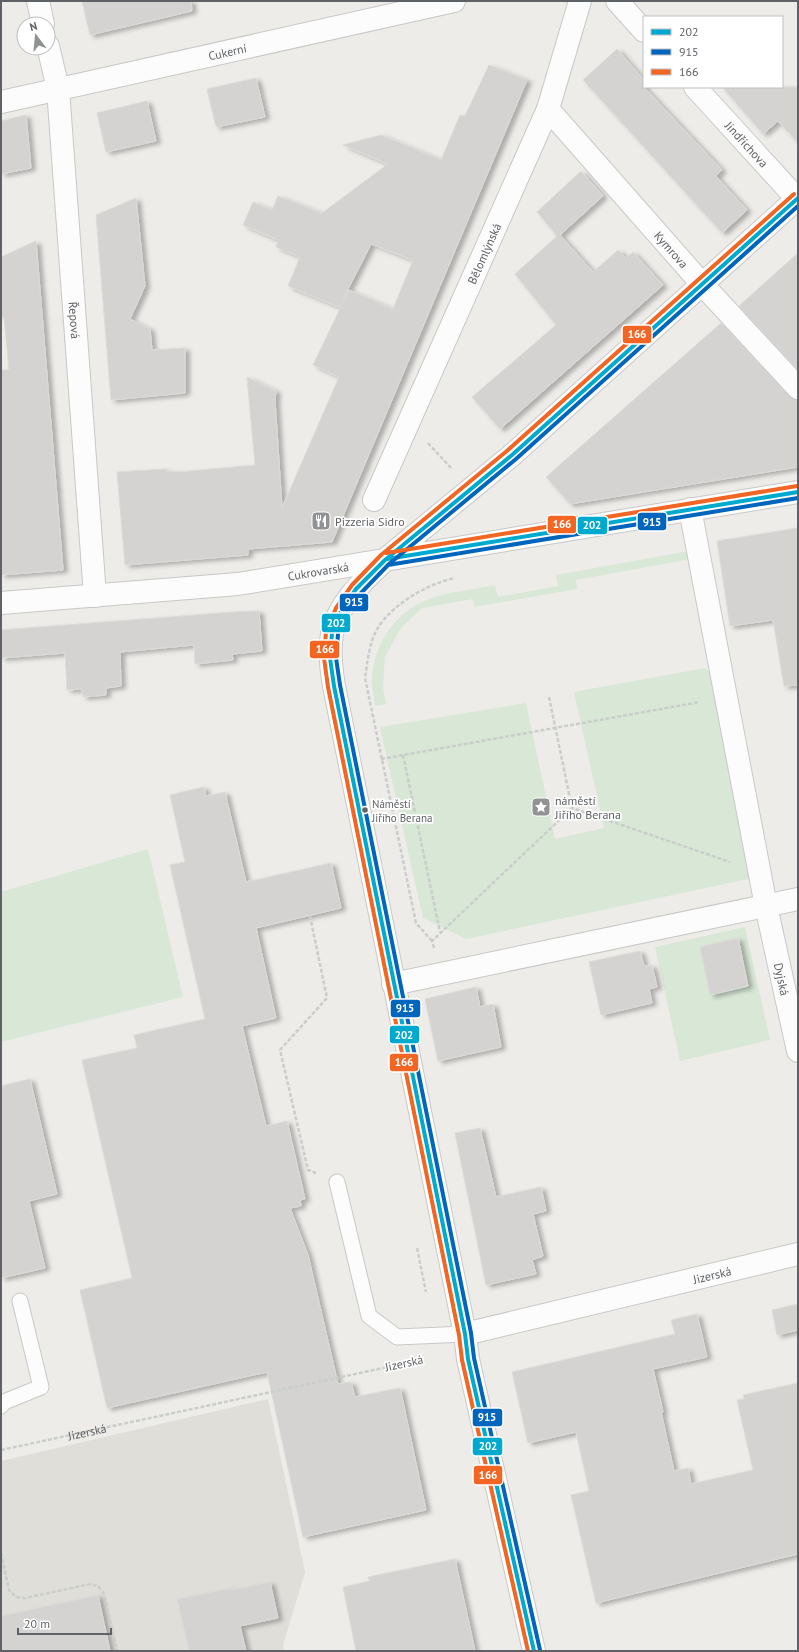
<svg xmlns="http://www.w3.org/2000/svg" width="799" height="1652" viewBox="0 0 799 1652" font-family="'PT Sans',sans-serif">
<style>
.education{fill:#e0ded9}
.green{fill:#d8e7d6;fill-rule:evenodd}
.building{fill:#d4d3d1;stroke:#dcdbd8;filter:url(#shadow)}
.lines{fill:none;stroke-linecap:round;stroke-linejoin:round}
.service-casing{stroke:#c8c8c8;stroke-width:17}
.minor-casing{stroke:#c8c8c8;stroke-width:24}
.tertiary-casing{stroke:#c8c8c8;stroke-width:24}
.path{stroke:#cacecb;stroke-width:2.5;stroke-dasharray:4 2;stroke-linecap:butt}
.service{stroke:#fcfcfc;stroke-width:15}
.minor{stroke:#fcfcfc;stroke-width:22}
.tertiary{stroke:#fcfcfc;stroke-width:22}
.bus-1-casing{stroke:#fff;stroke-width:7}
.bus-2-casing{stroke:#fff;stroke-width:7}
.bus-3-casing{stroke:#fff;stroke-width:7}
.bus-1{stroke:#00a9ce;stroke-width:4}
.bus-2{stroke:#0065bd;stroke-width:4}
.bus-3{stroke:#f26522;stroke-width:4}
.bus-dot{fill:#5e6165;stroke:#fff;stroke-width:1.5}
.labels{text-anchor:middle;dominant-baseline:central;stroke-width:3.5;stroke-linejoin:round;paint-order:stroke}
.bus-label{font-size:11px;fill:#5e6165;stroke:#fff;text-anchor:start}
.street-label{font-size:12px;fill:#5e6165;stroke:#fff}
.poi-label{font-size:12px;fill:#5e6165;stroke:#fff;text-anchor:start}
.line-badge{stroke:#fff;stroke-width:1.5}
.badge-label{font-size:11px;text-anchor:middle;font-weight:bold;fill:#fff}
</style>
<defs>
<filter id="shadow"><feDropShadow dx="4.5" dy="2.5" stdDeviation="2" flood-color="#0004"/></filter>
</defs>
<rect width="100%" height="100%" fill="#edece9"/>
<!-- education -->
<path class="education" d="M268 1399 305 1572 283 1645 284 1651H1V1461Z"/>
<!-- green -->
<path class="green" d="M689 551 691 559 576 580 577 589 474 607 473 599 422 608 400 629 385 657 383 687 386 704 375 706C374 696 371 685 372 676 375 641 397 611 429 599 447 592 476 589 495 585L498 597 558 586 556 575Z
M705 668 715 677 753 878 466 939 423 918 380 727 526 703 555 839 604 828 574 692Z
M148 849 183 997 1 1042V892Z
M745 927 770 1040 680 1061 655 947ZM738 938 748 986 710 995 700 947Z"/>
<!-- building -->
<path class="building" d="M82 1H191L192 11 90 35Z
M617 49 644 80V87L722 170 716 176 747 210 722 233 583 80Z
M489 65 527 80 332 542 248 549V555L125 565 117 472 166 469 167 471 179 472 255 465 247 377 276 391 275 400 282 508 339 377 313 365 349 290 393 309 413 260 371 244 339 307 288 286 300 257 276 247 278 240 243 225 253 202 272 210 278 196 322 213 388 164 343 145 381 135 441 160 460 115 465 116Z
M256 78 265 117 216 127 207 89Z
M722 87H798V143L778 121 763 134Z
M147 101 156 141 106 152 97 113Z
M26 115 31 168 1 174V121Z
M581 171 603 196 560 235 593 272 618 250 626 258 633 252 663 285 500 429 472 397 556 325 515 274 557 236 537 212Z
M136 198 145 286 130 319 150 329 152 350 185 348V393L111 400 96 215Z
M36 241 63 570 1 575V370H9L4 317H1V257Z
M798 253V370L739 306Z
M721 323 789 396 798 400V467L570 504 546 477Z
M798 528V685L784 686 773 620 730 626 717 541Z
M259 611 262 651 232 654 233 660 195 664 194 645 120 652 121 686 106 688V695L83 697 82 689 67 690 65 653 1 658V630L233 612Z
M204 787 206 796 225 792 246 882 331 863 341 908 256 928 276 1018 242 1026 266 1126 287 1121 305 1199 300 1200 301 1206 290 1208 308 1255 338 1384 351 1382 355 1397 400 1388 426 1510 303 1537 267 1372 107 1408 80 1290 132 1278 82 1060 137 1048 134 1035 205 1019 170 865 185 862 170 795Z
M738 938 748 986 710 995 700 947Z
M640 951 644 966 652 965 657 987 649 989 652 1003 601 1015 589 962Z
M476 987 480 1007 493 1004 501 1047 438 1061 425 999Z
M30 1079 57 1194 29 1201 45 1268 1 1278V1086Z
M480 1128 496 1197 541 1187 546 1211 533 1214 543 1256 532 1260 536 1274 486 1285 455 1133Z
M798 1304V1330L777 1335 772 1310Z
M697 1314 707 1357 653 1369 663 1412H661L674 1471 688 1468 691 1484 753 1470 737 1400 744 1399 743 1395 798 1383V1554L596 1603 571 1495 589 1491 576 1432 528 1443 512 1372 675 1334 671 1320Z
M455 1559 475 1651H356L343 1587 370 1581 368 1577Z
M270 1582 278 1618 240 1626 246 1651H189L177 1599 232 1588V1590Z
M98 1595 110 1651H1V1616Z"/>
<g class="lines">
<defs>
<path id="service" d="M337 1182 369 1316 397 1337 465 1334
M1 1406 4 1402 41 1387 20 1301"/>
<g id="minor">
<path d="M38 1 43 24"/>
<path d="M617 1 644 31"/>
<path id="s2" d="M48 46 58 89 95 596"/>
<path id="s3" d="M695 87 798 200"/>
<path id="s4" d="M1 102 454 1"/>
<path id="s5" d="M548 109 702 284 798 388"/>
<path id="s6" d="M374 500 548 109 580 1"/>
<path id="s7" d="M690 509 766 906 798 1051"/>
<path d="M385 560C364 580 337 604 332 634 329 652 331 669 334 686L465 1334 468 1359 534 1651"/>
<path d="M393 984 798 899"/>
<path id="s8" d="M465 1334 798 1254"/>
</g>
<g id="tertiary">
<path d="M386 559 512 455 798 198"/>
<path id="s9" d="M1 603 238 584 798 492"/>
</g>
</defs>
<!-- service casing -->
<use href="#service" class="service-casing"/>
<!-- minor casing -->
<use href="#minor" class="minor-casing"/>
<!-- tertiary casing -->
<use href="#tertiary" class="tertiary-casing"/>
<!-- path -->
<g class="path">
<path d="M428 443 452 469"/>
<path d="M549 697 572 808"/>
<path d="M403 755 440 932"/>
<path d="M381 759 700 702"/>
<path d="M310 916 327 998 280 1050 308 1170 316 1173"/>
<path d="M432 941 416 923 365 678C367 666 368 653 372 641 381 610 425 584 455 578"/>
<path d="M434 948 432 941 572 808 730 862"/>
<path d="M417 1248 426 1292"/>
<path id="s1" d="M1 1450 411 1362"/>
<path d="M1 1553 9 1590 16 1597 25 1598 91 1584 98 1586 104 1594 117 1651"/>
</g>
<!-- service -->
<use href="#service" class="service"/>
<!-- minor -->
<use href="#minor" class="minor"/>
<!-- tertiary -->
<use href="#tertiary" class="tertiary"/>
<defs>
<path id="bus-1" d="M387 559 798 492
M534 1651 468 1359 465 1334 334 686 330 658 332 633 341 611 356 589 385 560 512 455 798 198"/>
<path id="bus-2" d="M388 565 798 498
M540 1650 474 1358 471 1333 340 685 336 658 338 634 346 614 361 593 389 564 516 459 798 206"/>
<path id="bus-3" d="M386 553 797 486
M528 1651 462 1360 459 1335 328 687 324 658 326 632 336 608 352 585 381 555 508 450 794 194"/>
</defs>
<!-- bus-1 casing -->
<use href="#bus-1" class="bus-1-casing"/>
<!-- bus-2 casing -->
<use href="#bus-2" class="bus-2-casing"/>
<!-- bus-3 casing -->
<use href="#bus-3" class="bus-3-casing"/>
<!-- bus-1 -->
<use href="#bus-1" class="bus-1"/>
<!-- bus-2 -->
<use href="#bus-2" class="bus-2"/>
<!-- bus-3 -->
<use href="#bus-3" class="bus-3"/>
</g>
<!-- icons -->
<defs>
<symbol id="restaurant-square" viewBox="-11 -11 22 22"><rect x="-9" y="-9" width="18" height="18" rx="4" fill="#909293" stroke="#fff"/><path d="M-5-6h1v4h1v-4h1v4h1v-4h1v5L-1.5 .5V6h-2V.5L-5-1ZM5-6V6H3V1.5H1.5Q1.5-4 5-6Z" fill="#fff"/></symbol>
<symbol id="sight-square" viewBox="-11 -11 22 22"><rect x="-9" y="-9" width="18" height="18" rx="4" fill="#909293" stroke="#fff"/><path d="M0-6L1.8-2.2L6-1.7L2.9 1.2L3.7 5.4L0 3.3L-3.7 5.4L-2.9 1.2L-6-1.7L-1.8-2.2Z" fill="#fff"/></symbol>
</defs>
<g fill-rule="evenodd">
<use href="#restaurant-square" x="310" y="510" width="22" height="22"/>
<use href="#sight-square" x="530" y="796" width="22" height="22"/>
</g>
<!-- markers -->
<circle class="bus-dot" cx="365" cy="810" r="3.5"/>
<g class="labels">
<!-- bus labels -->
<g class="bus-label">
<text x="372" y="804">Náměstí<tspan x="372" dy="14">Jiřího Berana</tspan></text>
</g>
<!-- street labels -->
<g class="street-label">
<text stroke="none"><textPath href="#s4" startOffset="232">Cukerní</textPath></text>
<text stroke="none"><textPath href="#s3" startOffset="77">Jindřichova</textPath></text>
<text stroke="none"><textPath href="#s5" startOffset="187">Kymrova</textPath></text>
<text stroke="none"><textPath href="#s6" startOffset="270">Bělomlýnská</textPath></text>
<text stroke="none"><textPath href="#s2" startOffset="276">Řepová</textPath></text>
<text stroke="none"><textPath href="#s9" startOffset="319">Cukrovarská</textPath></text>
<text stroke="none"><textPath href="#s7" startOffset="479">Dyjská</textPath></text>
<text stroke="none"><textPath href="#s8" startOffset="254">Jizerská</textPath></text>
<text transform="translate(404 1363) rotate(-12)">Jizerská</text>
<text stroke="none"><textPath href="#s1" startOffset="88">Jizerská</textPath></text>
</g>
<!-- poi labels -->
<g class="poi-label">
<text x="335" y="521">Pizzeria Sidro</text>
<text x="555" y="800">náměstí<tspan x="555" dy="14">Jiřího Berana</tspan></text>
</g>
</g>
<g class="line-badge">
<rect x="622" y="325" width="30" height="19" rx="4" fill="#f26522"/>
<rect x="637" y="512" width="30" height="19" rx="4" fill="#0065bd"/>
<rect x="547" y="515" width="30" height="19" rx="4" fill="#f26522"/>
<rect x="577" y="516" width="31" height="19" rx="4" fill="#00a9ce"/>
<rect x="339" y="593" width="30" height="19" rx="4" fill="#0065bd"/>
<rect x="321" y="613" width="30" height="20" rx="4" fill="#00a9ce"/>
<rect x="309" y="640" width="31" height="19" rx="4" fill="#f26522"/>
<rect x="390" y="999" width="31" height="19" rx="4" fill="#0065bd"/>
<rect x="389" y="1025" width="31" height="19" rx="4" fill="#00a9ce"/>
<rect x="389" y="1053" width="30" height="19" rx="4" fill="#f26522"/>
<rect x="472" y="1408" width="31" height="19" rx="4" fill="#0065bd"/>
<rect x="472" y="1437" width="31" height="19" rx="4" fill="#00a9ce"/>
<rect x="473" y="1465" width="30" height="20" rx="4" fill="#f26522"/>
</g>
<g class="badge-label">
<text x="637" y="338">166</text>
<text x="652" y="526">915</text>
<text x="562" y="528">166</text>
<text x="592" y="529">202</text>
<text x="354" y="606">915</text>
<text x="336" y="627">202</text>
<text x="325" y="653">166</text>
<text x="405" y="1012">915</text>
<text x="404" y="1039">202</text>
<text x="404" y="1066">166</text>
<text x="487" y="1421">915</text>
<text x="488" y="1450">202</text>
<text x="488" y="1479">166</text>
</g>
<!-- border -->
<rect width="799" height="1652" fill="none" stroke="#5e6165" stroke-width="4"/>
<!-- legend -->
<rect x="643" y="16" width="140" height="72" fill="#ffffff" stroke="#bfc0c1"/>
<rect x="651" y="29" width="20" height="6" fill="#00a9ce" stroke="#bfc0c1"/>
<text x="679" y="36" font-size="12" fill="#5e6165">202</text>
<rect x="651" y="49" width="20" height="6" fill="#0065bd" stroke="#bfc0c1"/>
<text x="679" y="56" font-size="12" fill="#5e6165">915</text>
<rect x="651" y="69" width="20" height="6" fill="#f26522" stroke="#bfc0c1"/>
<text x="679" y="76" font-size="12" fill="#5e6165">166</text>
<!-- north arrow -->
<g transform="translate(36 36) rotate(344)"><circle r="19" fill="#ffffff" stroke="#bfc0c1"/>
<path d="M0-3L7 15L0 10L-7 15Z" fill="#909293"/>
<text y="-6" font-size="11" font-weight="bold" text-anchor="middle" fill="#5e6165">N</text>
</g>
<!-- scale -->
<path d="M18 1628v6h93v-6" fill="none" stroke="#5e6165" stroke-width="2"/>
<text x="24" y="1628" font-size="12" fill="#5e6165" stroke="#ffffff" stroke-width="3" paint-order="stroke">20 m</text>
</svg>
